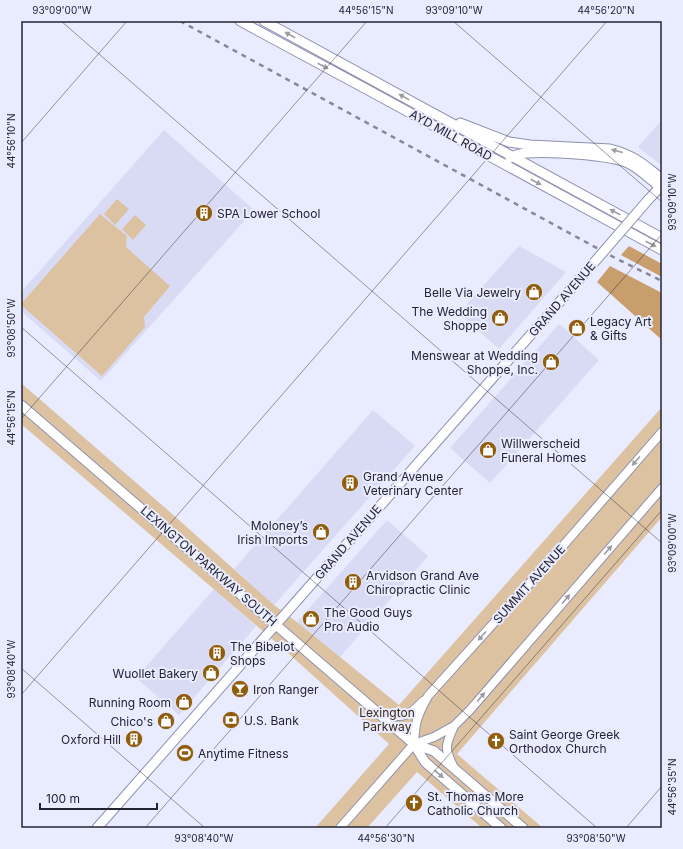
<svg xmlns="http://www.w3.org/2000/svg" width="683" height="849" viewBox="0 0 683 849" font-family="Inter,sans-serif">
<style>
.built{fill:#d9dbf4}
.green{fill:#ddc2a2}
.forest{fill:#c79e6c}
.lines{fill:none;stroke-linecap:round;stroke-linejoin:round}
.tertiary-casing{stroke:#8f91af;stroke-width:10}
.secondary-casing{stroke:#8f91af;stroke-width:11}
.tertiary{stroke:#fff;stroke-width:8}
.secondary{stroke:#fff;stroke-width:9}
.rail{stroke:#868797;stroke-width:2.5;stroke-dasharray:5 5;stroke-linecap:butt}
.secondary-bridge-casing{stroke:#8f91af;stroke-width:11;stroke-linecap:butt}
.secondary-bridge{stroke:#fff;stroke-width:9}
.oneway{fill:#9c9ca2}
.ticks{fill:none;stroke:#242430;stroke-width:1;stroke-opacity:0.45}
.labels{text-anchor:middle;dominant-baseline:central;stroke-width:4;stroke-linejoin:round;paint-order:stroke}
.street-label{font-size:12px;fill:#242430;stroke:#e9ebff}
.poi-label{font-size:12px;fill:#242430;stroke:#e9ebff;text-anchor:start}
.park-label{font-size:12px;fill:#3b2912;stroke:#e9ebff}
.neatline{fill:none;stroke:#242430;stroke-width:1.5}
.ticks-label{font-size:10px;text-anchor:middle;fill:#242430}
</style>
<rect width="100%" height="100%" fill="#e9ebff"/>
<!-- built -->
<path class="built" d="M662 120V164L661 165 638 147Z
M164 130 254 210 101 381 21 311V292Z
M519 246 566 272 499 349 459 313Z
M559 324 599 360 490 483 450 448Z
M373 410 415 446 274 605 234 569Z
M387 520 428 556 340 657 297 622Z
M214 589 256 626 179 715 136 678Z"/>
<!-- green -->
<path class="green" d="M117 199 129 209 115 225 104 214Z
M100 214 127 236 126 247 170 286 144 317 145 327 102 376 21 305V304Z
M135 215 146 225 133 240 122 229Z
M21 383 170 512 274 605 297 622 399 705 662 407V517L457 754 543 828H482L417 772 367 828H315L389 744 278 644 21 424Z"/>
<!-- forest -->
<path class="forest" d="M629 246 662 264V277L621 255Z
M610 266 662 293V340L597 282Z"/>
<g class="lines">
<defs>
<path id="tertiary" d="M378 713C400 718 407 719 423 701
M454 726C445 746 444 748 454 768
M414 744C415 722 417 716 428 696L555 555 662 432
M340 828 414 744 434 737 454 726 470 710 662 488"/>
<path id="secondary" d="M240 21 368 90 662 250
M264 21 662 238
M460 123 509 142 530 145 610 149C634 155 643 164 662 179
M510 158C515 155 522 153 528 153 548 151 611 155 628 163 640 169 650 179 660 187
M648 200 662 185
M21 405 414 744 425 762 501 828
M414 744 434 751 523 828
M97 828 585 273"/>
</defs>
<!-- tertiary casing -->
<use href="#tertiary" class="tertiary-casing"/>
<!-- secondary casing -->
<use href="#secondary" class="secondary-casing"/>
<!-- tertiary -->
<use href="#tertiary" class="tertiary"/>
<!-- secondary -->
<use href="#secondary" class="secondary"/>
<!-- rail -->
<path class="rail" d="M180 21 617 259 662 281"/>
<defs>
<path id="secondary-bridge" d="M585 273 648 200"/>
</defs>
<!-- secondary-bridge casing -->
<use href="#secondary-bridge" class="secondary-bridge-casing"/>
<!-- secondary-bridge -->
<use href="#secondary-bridge" class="secondary-bridge"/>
</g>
<!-- one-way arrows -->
<defs><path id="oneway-solid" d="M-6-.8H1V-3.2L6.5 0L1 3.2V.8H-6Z"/></defs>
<g class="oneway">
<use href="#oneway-solid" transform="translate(290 35) rotate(-151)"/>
<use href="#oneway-solid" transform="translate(323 66) rotate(28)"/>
<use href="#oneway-solid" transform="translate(404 97) rotate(-151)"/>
<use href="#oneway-solid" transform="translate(617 151) rotate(-165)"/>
<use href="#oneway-solid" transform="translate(536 182) rotate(28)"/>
<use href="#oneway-solid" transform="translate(615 212) rotate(-152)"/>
<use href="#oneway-solid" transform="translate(651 244) rotate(28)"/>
<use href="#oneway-solid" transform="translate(636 461) rotate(131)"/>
<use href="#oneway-solid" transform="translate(608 550) rotate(-49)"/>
<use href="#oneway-solid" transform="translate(566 599) rotate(-49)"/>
<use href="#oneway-solid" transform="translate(482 636) rotate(132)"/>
<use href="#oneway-solid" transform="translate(481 697) rotate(-49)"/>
<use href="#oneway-solid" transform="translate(439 774) rotate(41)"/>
</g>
<!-- ticks -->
<path class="ticks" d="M61 21 662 543M453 21 662 202M21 143 127 21M21 327 597 828M21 419 367 21M21 668 205 828M21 695 607 21M145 828 662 234M385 828 662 510M626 828 662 786"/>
<!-- icons -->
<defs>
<symbol id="building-disc" viewBox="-11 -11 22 22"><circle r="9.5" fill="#905d0c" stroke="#e9ebff"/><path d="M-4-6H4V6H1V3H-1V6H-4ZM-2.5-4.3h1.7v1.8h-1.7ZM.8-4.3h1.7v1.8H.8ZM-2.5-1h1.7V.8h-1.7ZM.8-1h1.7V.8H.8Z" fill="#fff"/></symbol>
<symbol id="shop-disc" viewBox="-11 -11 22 22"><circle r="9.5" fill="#905d0c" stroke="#e9ebff"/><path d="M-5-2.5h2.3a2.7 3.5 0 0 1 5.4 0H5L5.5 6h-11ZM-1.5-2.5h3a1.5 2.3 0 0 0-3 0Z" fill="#fff"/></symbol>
<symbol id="bar-disc" viewBox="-11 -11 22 22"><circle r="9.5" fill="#905d0c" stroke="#e9ebff"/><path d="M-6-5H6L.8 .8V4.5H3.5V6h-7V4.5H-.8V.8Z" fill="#fff"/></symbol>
<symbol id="bank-disc" viewBox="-11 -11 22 22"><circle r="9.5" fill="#905d0c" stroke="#e9ebff"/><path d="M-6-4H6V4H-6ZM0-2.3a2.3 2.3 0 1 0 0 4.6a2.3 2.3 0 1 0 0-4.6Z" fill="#fff"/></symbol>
<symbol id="church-disc" viewBox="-11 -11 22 22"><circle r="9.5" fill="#905d0c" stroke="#e9ebff"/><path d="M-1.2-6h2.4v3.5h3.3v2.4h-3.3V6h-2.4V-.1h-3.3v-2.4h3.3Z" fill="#fff"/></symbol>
<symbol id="stadium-disc" viewBox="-11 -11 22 22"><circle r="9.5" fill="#905d0c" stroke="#e9ebff"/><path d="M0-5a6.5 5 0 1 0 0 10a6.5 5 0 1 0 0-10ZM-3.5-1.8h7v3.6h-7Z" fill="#fff"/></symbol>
</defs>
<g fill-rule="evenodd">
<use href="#building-disc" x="194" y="203" width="20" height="20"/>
<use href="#shop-disc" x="524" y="282" width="20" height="20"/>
<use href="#shop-disc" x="490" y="308" width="20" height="20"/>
<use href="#shop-disc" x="567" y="318" width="20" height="20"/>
<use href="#shop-disc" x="541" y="352" width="20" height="20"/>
<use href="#shop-disc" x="478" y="440" width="20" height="20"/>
<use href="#building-disc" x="340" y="473" width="20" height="20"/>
<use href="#shop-disc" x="311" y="522" width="20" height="20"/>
<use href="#building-disc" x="343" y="572" width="20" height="20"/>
<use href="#shop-disc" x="301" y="609" width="20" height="20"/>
<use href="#building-disc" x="207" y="643" width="20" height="20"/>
<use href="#shop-disc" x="201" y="663" width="20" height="20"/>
<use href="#bar-disc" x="230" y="679" width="20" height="20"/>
<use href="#shop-disc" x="174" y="692" width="20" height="20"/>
<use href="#bank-disc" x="221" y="710" width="20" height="20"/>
<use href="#shop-disc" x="156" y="711" width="20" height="20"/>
<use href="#building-disc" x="124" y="729" width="20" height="20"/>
<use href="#church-disc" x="486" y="731" width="20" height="20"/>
<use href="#stadium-disc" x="175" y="743" width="20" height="20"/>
<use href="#church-disc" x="404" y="793" width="20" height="20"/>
</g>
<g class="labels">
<!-- street labels -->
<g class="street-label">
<text transform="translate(451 135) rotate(29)">AYD MILL ROAD</text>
<text transform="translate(562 299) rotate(-49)">GRAND AVENUE</text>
<text transform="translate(348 542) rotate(-49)">GRAND AVENUE</text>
<text transform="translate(209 566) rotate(41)">LEXINGTON PARKWAY SOUTH</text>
<text transform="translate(529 584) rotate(-48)">SUMMIT AVENUE</text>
</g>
<!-- poi labels -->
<g class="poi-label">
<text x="217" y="213">SPA Lower School</text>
<text x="521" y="292" text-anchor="end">Belle Via Jewelry</text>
<text x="487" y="311" text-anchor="end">The Wedding<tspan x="487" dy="14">Shoppe</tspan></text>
<text x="590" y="321">Legacy Art<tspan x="590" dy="14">&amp; Gifts</tspan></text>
<text x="538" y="355" text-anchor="end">Menswear at Wedding<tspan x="538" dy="14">Shoppe, Inc.</tspan></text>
<text x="501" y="443">Willwerscheid<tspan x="501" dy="14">Funeral Homes</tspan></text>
<text x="363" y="476">Grand Avenue<tspan x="363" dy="14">Veterinary Center</tspan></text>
<text x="308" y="525" text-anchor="end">Moloney’s<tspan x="308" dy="14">Irish Imports</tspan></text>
<text x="366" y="575">Arvidson Grand Ave<tspan x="366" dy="14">Chiropractic Clinic</tspan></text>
<text x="324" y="612">The Good Guys<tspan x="324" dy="14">Pro Audio</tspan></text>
<text x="230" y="646">The Bibelot<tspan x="230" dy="14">Shops</tspan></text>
<text x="198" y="673" text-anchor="end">Wuollet Bakery</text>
<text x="253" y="689">Iron Ranger</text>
<text x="171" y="702" text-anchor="end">Running Room</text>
<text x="244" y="720">U.S. Bank</text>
<text x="153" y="721" text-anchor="end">Chico's</text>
<text x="509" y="734">Saint George Greek<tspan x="509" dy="14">Orthodox Church</tspan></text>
<text x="121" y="739" text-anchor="end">Oxford Hill</text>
<text x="198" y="753">Anytime Fitness</text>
<text x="427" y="796">St. Thomas More<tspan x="427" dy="14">Catholic Church</tspan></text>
</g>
<!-- park labels -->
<g class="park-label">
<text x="387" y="712">Lexington<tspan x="387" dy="14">Parkway</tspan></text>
</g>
</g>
<!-- border -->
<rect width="683" height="849" fill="none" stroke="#e9ebff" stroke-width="44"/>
<!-- scale -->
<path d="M40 803v6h117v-6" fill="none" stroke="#242430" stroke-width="2"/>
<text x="46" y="803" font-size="12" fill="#242430" stroke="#e9ebff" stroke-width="3" paint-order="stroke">100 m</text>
<rect x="22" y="22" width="639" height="805" class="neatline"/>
<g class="ticks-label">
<text x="62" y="14">93°09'00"W</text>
<text x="366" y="14">44°56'15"N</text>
<text x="454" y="14">93°09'10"W</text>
<text x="606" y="14">44°56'20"N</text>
<text transform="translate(11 141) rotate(-90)" y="4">44°56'10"N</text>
<text transform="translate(672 202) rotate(-90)" y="4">93°09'10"W</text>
<text transform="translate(11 328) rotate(-90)" y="4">93°08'50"W</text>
<text transform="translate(11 418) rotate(-90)" y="4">44°56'15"N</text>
<text transform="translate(672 543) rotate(-90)" y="4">93°09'00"W</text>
<text transform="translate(11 669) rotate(-90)" y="4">93°08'40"W</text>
<text transform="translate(672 787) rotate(-90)" y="4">44°56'35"N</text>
<text x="204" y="842">93°08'40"W</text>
<text x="386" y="842">44°56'30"N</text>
<text x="596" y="842">93°08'50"W</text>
</g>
</svg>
